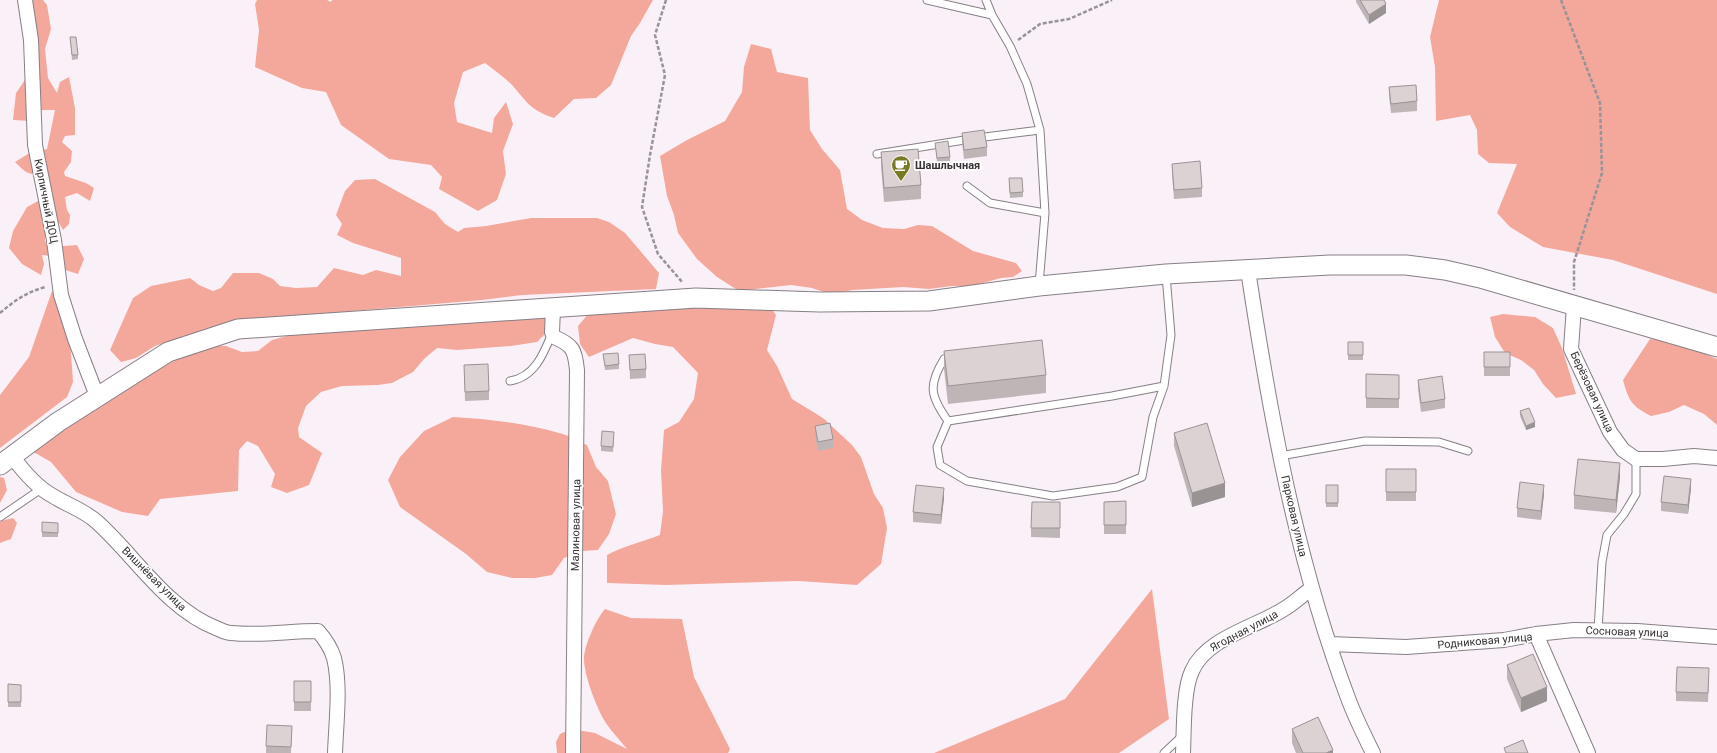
<svg xmlns="http://www.w3.org/2000/svg" width="1717" height="753" viewBox="0 0 1717 753" font-family="Roboto,sans-serif">
<style>
.forest{fill:#f4a89c}
.lines{fill:none;stroke-linecap:round;stroke-linejoin:round}
.service-casing{stroke:#867f85;stroke-width:9}
.minor-casing{stroke:#867f85;stroke-width:16}
.secondary-casing{stroke:#867f85;stroke-width:21}
.path{stroke:#999297;stroke-width:2.5;stroke-dasharray:4 2;stroke-linecap:butt}
.service{stroke:#fff;stroke-width:7}
.minor{stroke:#fff;stroke-width:14}
.secondary{stroke:#fff;stroke-width:19}
.wall{fill:#bdb5b6}
.shaded-wall{fill:#9a9394}
.building{fill:#dcd2d4;stroke:#9a9394}
.labels{text-anchor:middle;dominant-baseline:central;stroke-width:3.5;stroke-linejoin:round;paint-order:stroke}
.poi-label{font-size:11px;font-weight:bold;fill:#353134;stroke:#fff;text-anchor:start}
.street-label{font-size:11px;fill:#353134;stroke:#fff}
</style>
<rect width="100%" height="100%" fill="#faf1f8"/>
<!-- forest -->
<path class="forest" d="M31 0H43L47 5 51 29 45 49 48 78 57 93 60 82 69 77 75 108V135L65 136 62 142 72 151 71 162 64 172 65 176 86 183 94 188 90 201 77 193 65 197 67 210 70 215 69 224 63 230 55 216 45 226V241L50 247 77 245 84 259 78 274 62 269C58 261 51 255 42 255L44 264 41 275 22 264 9 248 13 231 27 207 49 195V181L45 174C29 176 26 173 15 162L28 154 47 149 55 110H41L31 121 13 120 16 93 27 77Z
M257 0H327L331 2 332 0H653L640 23 631 36 611 85 596 98 574 99 554 118C530 110 527 102 512 85 504 77 494 70 485 63L463 72 454 103 457 122 492 133 494 118 506 102 513 124 503 151 506 174 497 200 478 211 439 189 442 177 431 165 389 159 341 125 326 92 302 88 255 67 259 30 255 4Z
M1439 0H1717V294L1613 260 1543 247 1510 227 1497 213 1517 164 1489 163 1478 154 1477 130 1470 115 1436 121 1435 67 1430 37Z
M751 44 771 49 777 72 808 78 810 130 822 149 840 170 847 209 862 220 883 228 904 229 918 225 932 226 973 251 1016 263 1022 271 1013 277 1001 278 972 286H952L929 289 903 287 853 290 830 294 812 288 791 285 739 291 717 277 697 259 678 233 674 215 667 196 660 156 687 140 725 121 742 92 744 67Z
M375 179 435 212 445 224 458 232 464 228 486 226 531 218H597L609 222 625 233 659 273 656 289 522 295 482 300 353 311 299 319 234 321 155 346 136 358 121 362 110 350 133 298 151 286 190 278 199 285 213 291 221 288 233 273H259L273 279 280 286 296 288 317 287 334 268 363 275 376 270 401 276V258L353 243 337 235 342 224 336 215 345 191 355 180Z
M52 291 68 311 73 382 67 397 0 448V395L29 357Z
M699 307H770L776 315 767 350 777 366 792 399 823 418 852 445 861 457 874 494 883 508 887 528 881 564 857 585 799 581 666 585 607 583V555C624 546 642 542 660 535L663 511 661 470 664 430 679 422 694 399 698 373 673 347 655 344 633 338 589 357 580 344 578 326 590 312Z
M1503 314 1535 317 1553 328 1562 348 1576 394 1556 398 1543 384 1534 370 1521 360 1505 353 1495 337 1490 317Z
M529 315 545 316 554 325 537 342 511 346 457 350 437 348 424 359 413 372 392 383 378 385 342 386 321 392 306 406 298 428 299 437 322 453 309 485 287 493 271 487 275 474 258 446 247 441 239 450 238 491 160 499 148 516 122 512 76 492 51 462 30 450 126 383 209 345 226 346 242 352 258 351 272 340 294 334 431 323 495 322Z
M1650 339 1676 342 1717 359V425L1704 414 1684 405 1669 412 1651 416C1632 406 1629 402 1623 380Z
M453 417C488 419 524 423 559 433 569 435 578 441 587 445L596 467 608 481 616 514 609 534 598 550 582 551 564 558 552 575 535 578H512L487 572 466 554 400 507 388 480 400 457 424 431Z
M0 477 4 478 7 490 0 503Z
M13 518 17 523 11 539 0 543V521Z
M1152 589 1169 719 1119 753H934L1065 699Z
M605 609 631 618 682 619 694 677 730 749 728 753H557L556 742 560 734 571 729 595 733 627 749C619 739 610 730 604 720 596 706 584 675 584 659 584 646 596 619 605 609Z"/>
<g class="lines">
<defs>
<path id="service" d="M927 0 992 15
M986 0 992 15 1010 46 1027 84 1040 130 1045 213 1039 285
M877 154 977 138 1040 130
M967 186 990 203 1045 213
M944 359C928 385 930 396 948 421L937 447 940 465 967 481 1053 496 1117 487 1142 477 1153 417 1164 386 1171 335 1166 275
M510 381C535 377 544 353 552 333
M948 421 1112 396 1164 386
M1280 456 1365 441 1439 442 1468 451
M0 517 41 489
M1598 630 1602 562 1607 535 1624 514 1636 494V459
M1164 753 1182 736"/>
<path id="minor" d="M25 0 31 40 35 145 54 240 61 295 75 339 97 396
M1248 270C1270 415 1296 560 1348 698 1355 717 1364 735 1373 753
M1574 306 1571 349 1610 432 1623 450 1636 459H1663L1694 456 1717 458
M553 309 552 332 554 337C573 345 575 350 577 370L573 753
M12 456C23 471 36 487 53 496 67 505 84 510 97 522 135 556 167 609 216 628 221 630 226 633 231 633 260 636 289 631 318 631 325 639 331 648 334 658 341 686 336 723 335 753
M1536 634 1574 630 1637 631 1717 637
M1330 644 1406 647 1504 640 1536 634 1588 753
M1183 753C1184 731 1183 690 1192 671 1206 638 1256 627 1284 609 1294 603 1302 595 1311 589"/>
<path id="secondary" d="M0 465 58 422 168 352 238 329 696 298 820 302 929 301 1039 286 1166 274 1330 265H1406L1445 270 1480 278 1717 347"/>
</defs>
<!-- service casing -->
<use href="#service" class="service-casing"/>
<!-- minor casing -->
<use href="#minor" class="minor-casing"/>
<!-- secondary casing -->
<use href="#secondary" class="secondary-casing"/>
<!-- path -->
<path class="path" d="M666 0 655 35 665 75 650 155 642 207 658 254 683 283
M1561 0 1600 103 1602 173 1574 262V290
M1018 40 1040 24 1069 19 1112 0
M0 313C14 301 28 291 46 287"/>
<!-- service -->
<use href="#service" class="service"/>
<!-- minor -->
<use href="#minor" class="minor"/>
<!-- secondary -->
<use href="#secondary" class="secondary"/>
</g>
<!-- wall -->
<path class="wall" d="M1356 0H1384L1386 13 1369 24 1356 2Z
M70 37 78 55V59L72 60Z
M1389 87 1417 101V111L1391 113 1389 96Z
M962 133 987 147V156L964 159 962 142Z
M935 143 950 157V161L937 163Z
M881 152 921 185V199L884 202 881 166Z
M1172 164 1202 188V197L1174 199 1172 173Z
M1009 183 1023 192V197L1010 198Z
M1363 342V360H1348V355Z
M944 351 1046 375V393L948 404 944 369Z
M1484 352H1510V376H1484Z
M603 354 619 364V369L605 370Z
M629 355 646 369V378L630 379Z
M464 365 489 391V400L465 401Z
M1366 374 1399 375V408H1366Z
M1418 380 1445 399V408L1421 412 1418 389Z
M1520 411 1535 427 1526 430 1520 416Z
M815 426 833 439V448L818 451 815 435Z
M1174 433 1225 497 1192 507 1174 446Z
M614 436 613 452 601 451V446Z
M1386 469H1416V501H1386Z
M1620 477 1616 513 1574 509V495Z
M1326 485H1338V507H1326Z
M1691 488 1688 514 1661 511V502Z
M1544 494 1541 520 1517 517V508Z
M944 498 941 524 913 522V512Z
M1126 501V534H1104V502Z
M1060 502V538L1031 537V528Z
M42 522 58 523V537H42Z
M1507 665 1547 701 1521 712 1507 679Z
M1709 678 1708 702 1676 701V692Z
M294 681H311V711H294Z
M8 684 21 685V707H8Z
M292 726 291 753H266V746Z
M1292 729 1333 753H1296L1292 743Z"/>
<!-- shaded-wall -->
<path class="shaded-wall" d="M1386 4V13L1369 24V15Z
M1535 422V427L1526 430V426Z
M1620 463V477L1616 513V500Z
M1691 479V488L1688 514V505Z
M1225 483V497L1192 507V493Z
M1544 485V494L1541 520V511Z
M944 488V498L941 524V515Z
M1547 687V701L1521 712V698Z
M1333 750V753H1326Z"/>
<!-- building -->
<path class="building" d="M1360 0H1384L1386 4 1369 15Z
M70 37H76L78 55H72Z
M1416 85 1417 101 1391 104 1389 87Z
M984 130 987 147 964 150 962 133Z
M948 141 950 157 937 158 935 143Z
M918 149 921 185 884 188 881 152Z
M1200 161 1202 188 1174 190 1172 164Z
M1009 178H1022L1023 192 1010 193Z
M1042 340 1046 375 948 386 944 351Z
M1348 342H1363V355H1348Z
M1484 352H1510V367H1484Z
M618 353 619 364 605 366 603 354Z
M645 354 646 369 630 370 629 355Z
M488 364 489 391 465 392 464 365Z
M1366 374 1399 375V399L1366 398Z
M1442 376 1445 399 1421 403 1418 380Z
M1529 408 1535 422 1526 426 1520 411Z
M830 423 833 439 818 442 815 426Z
M1207 423 1225 483 1192 493 1174 433Z
M602 431 614 432 613 447 601 446Z
M1578 459 1620 463 1616 500 1574 495Z
M1386 469H1416V492H1386Z
M1664 476 1691 479 1688 505 1661 502Z
M1520 482 1544 485 1541 511 1517 508Z
M916 485 944 488 941 515 913 512Z
M1326 485H1338V503H1326Z
M1126 501V525H1104V502Z
M1032 502H1060V528H1031Z
M42 522 58 523V533L42 532Z
M1533 654 1547 687 1521 698 1507 665Z
M1677 667 1709 668 1708 693 1676 692Z
M294 681H311V702H294Z
M8 684 21 685V702H8Z
M1318 717 1333 750 1326 753H1303L1292 729Z
M267 725 292 726 291 747 266 746Z
M1523 740 1528 753H1506L1504 748Z"/>
<!-- icons -->
<defs>
<symbol id="cafe-pin" viewBox="-11 -11 22 30"><path d="M0 17L-7.5 6A9.5 9.5 0 1 1 7.5 6Z" fill="#787b24" stroke="#fff"/><path d="M-5.5-4.5H6V0H3Q3 3.5 0 3.5H-2.5Q-5.5 3.5-5.5 0ZM3-3.2v2h1.7v-2ZM-6 4.5H4V6H-6Z" fill="#fff"/></symbol>
</defs>
<g fill-rule="evenodd">
<use href="#cafe-pin" x="890" y="154" width="22" height="30"/>
</g>
<g class="labels">
<!-- poi labels -->
<g class="poi-label">
<text x="915" y="165">Шашлычная</text>
</g>
<!-- street labels -->
<g class="street-label">
<text transform="translate(46 201) rotate(79)">Кирпичный ДОЦ</text>
<text transform="translate(1592 392) rotate(65)">Берёзовая улица</text>
<text transform="translate(1294 516) rotate(77)">Парковая улица</text>
<text transform="translate(576 525) rotate(-89)">Малиновая улица</text>
<text transform="translate(154 579) rotate(45)">Вишнёвая улица</text>
<text transform="translate(1244 631) rotate(-28)">Ягодная улица</text>
<text transform="translate(1627 632) rotate(2)">Сосновая улица</text>
<text transform="translate(1485 641) rotate(-5)">Родниковая улица</text>
</g>
</g>
</svg>
